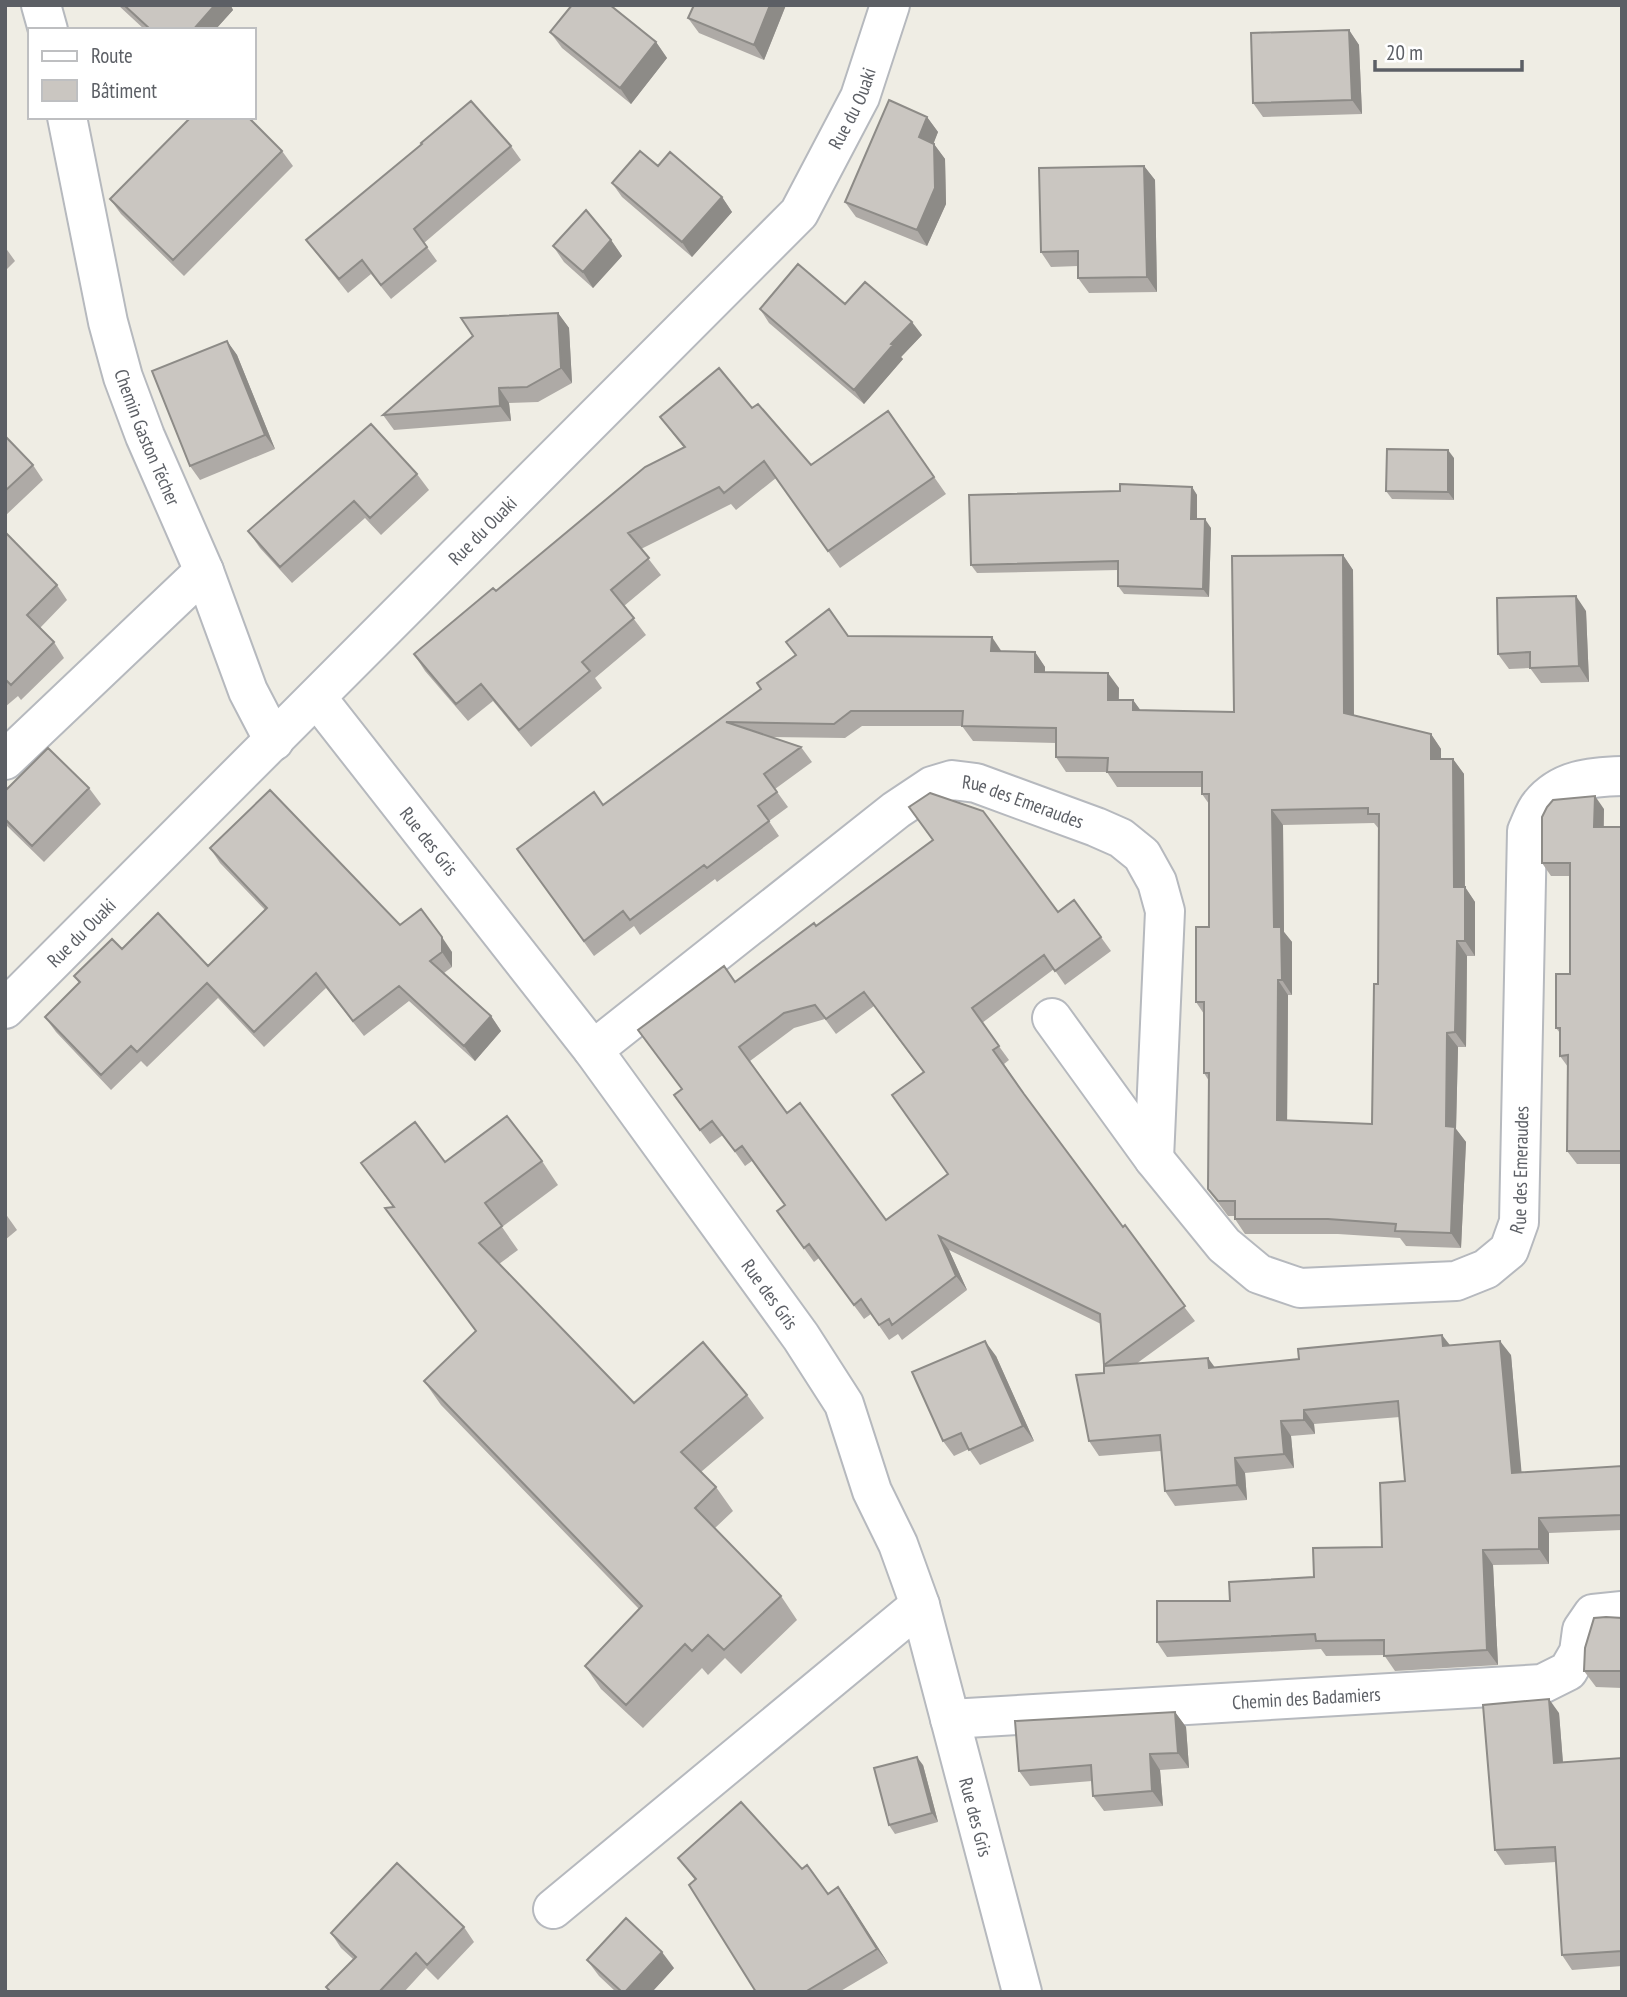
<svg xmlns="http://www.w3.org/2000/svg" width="1627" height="1997" viewBox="0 0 1627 1997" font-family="'PT Sans Narrow',sans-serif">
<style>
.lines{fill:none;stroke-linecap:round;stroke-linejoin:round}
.minor-casing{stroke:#b6b9be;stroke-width:42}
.minor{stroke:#fff;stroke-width:38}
.wall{fill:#aeaaa6;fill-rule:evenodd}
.shaded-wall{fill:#8d8b87}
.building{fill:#cac6c1;stroke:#8d8b87;stroke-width:2;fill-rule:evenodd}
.labels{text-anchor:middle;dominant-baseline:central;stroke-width:5;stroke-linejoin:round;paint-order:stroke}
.street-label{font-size:19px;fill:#5c5f65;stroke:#fff}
</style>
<rect width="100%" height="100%" fill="#efede4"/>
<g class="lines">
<defs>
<g id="minor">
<path d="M41 5 48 30"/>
<path id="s1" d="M67 117 108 322 123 377 145 436 204 571 248 691 274 741"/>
<path id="s2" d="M317 698 593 1050 801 1337 844 1404 872 1491 898 1544 920 1605 1022 1992"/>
<path d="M5 760 204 571"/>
<path id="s3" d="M5 1009 799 213 860 97 890 5"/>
<path id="s4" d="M1052 1018 1154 1159 1224 1245 1259 1274 1300 1288 1456 1281 1486 1269 1509 1250 1519 1222 1527 831C1531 823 1534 812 1540 805 1561 779 1591 777 1622 776"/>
<path id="s5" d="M593 1050 896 810 932 786 952 780 976 783 1096 827 1121 838 1142 855 1157 882 1165 911 1154 1159"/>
<path id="s6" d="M950 1719 1542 1684 1568 1671 1579 1652 1582 1630 1593 1614 1622 1611"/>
<path d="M553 1909 920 1605"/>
</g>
</defs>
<!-- minor casing -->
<use href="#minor" class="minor-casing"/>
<!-- minor -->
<use href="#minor" class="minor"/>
</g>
<!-- wall -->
<path class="wall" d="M118 5H232L231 6 233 10 215 30H145Z
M694 5H786L764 60 699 33 688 18Z
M1349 30 1359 45 1362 114 1263 117 1253 103Z
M550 32 656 42 667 58 631 104 562 48Z
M927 117 938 132 933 143 945 159 946 204 927 246 856 217 845 202Z
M511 146 521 160 424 243 437 261 391 299 371 274 348 293 316 253 306 240Z
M282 151 293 166 184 276 121 214 110 199Z
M658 166 722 197 732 212 692 257 622 197 612 183Z
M1144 166 1155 180 1157 292 1089 293 1078 278V266L1051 267 1041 252Z
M611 240 622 256 593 288 564 262 553 246Z
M5 247 15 261 5 271Z
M845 304 922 335 901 357 903 359 864 404 769 323 760 309Z
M558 313 569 328 572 383 538 402 509 403 511 421 394 430 383 415Z
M227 341 237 355 275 449 200 480 190 466Z
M752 408 811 465 888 411 946 494 840 568 776 478 736 510 731 504 641 549 661 575 624 606 646 635 595 678 602 688 531 747 493 701 468 721 425 671 414 654 684 448 660 417Z
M5 436 33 465 43 480 5 516Z
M1454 458V500L1392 499 1386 491Z
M417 474 429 490 381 535 365 518 292 583 260 548 248 531Z
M1192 487 1197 495V519L1211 528 1209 597 1124 594 1118 586V570L977 573 971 565 1120 491Z
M5 532 57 585 67 600 40 628 54 642 64 658 21 700 18 696 5 707Z
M1343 555 1353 570 1354 716 1431 734 1441 749V759H1453L1464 774 1465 887 1475 902V956H1467L1466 1047H1458L1456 1129 1466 1142 1461 1248 1406 1246 1400 1238 1338 1234H1245L1235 1219V1216H1228L1208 1189 1209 1081 1204 1073V1014L1196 1002 1209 927V804L1202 794V787H1117L1107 772H1066L1056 757V743L973 741 962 726H862L845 738 771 737 801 747 812 762 775 789 788 807 769 821 779 836 717 882 715 879 640 935 634 926 594 956 517 849 603 805 761 689 795 655 786 642 848 636 1002 652H1035L1045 667V672L1119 688V700H1133L1140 710 1234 712ZM1374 823 1379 829 1378 984 1372 1124 1287 1121 1288 995H1292V942L1284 932 1283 825Z
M1586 611 1589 682 1541 683 1530 668 1509 669 1498 654Z
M89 788 101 804 44 862 5 824V791Z
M1604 809V827H1622V1164H1577L1567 1151 1568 1067 1560 1056V1033L1556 1028 1570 974V876H1551L1542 863Z
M210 848 400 925 452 952V967L444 973 491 1016 501 1031 475 1061 409 1001 364 1036 326 988 264 1047 218 998 147 1067 141 1061 111 1090 56 1032 45 1017 79 983 74 976 122 949 208 966 265 910 220 863Z
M1074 900 1111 951 1065 985 1054 969 982 1023 1009 1060 1004 1064 1024 1094 1123 1227 1195 1321 1136 1364 1215 1368 1450 1345 1511 1355 1521 1473 1622 1466V1530L1549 1533V1564L1493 1565 1498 1665 1395 1671 1384 1655 1326 1656 1321 1649 1167 1657 1157 1642 1230 1601 1314 1577 1382 1547 1405 1481 1400 1417 1314 1424 1315 1434 1291 1436 1294 1468 1245 1473 1247 1500 1175 1506 1165 1491 1161 1451 1099 1456 1089 1441 1104 1373 1101 1324 949 1250 967 1290 902 1340 898 1334 889 1340 871 1314 864 1319 819 1258 814 1262 777 1211 785 1205 752 1161 745 1166 723 1135 710 1144 674 1095 682 1089 638 1030 735 982 816 926 1058 912ZM874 1006 923 1072 948 1174 886 1220 787 1113 750 1061 794 1028 825 1019 836 1034Z
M542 1161 558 1185 502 1227 518 1250 499 1264 634 1403 747 1395 764 1418 701 1472 716 1487 733 1511 715 1528 781 1596 797 1620 741 1674 725 1658 708 1675 702 1668 643 1728 601 1689 585 1666 639 1609 441 1405 424 1381 476 1331 385 1208 393 1207 361 1163Z
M5 1213 17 1230 5 1240Z
M996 1356 1034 1441 980 1465 969 1449 954 1456 943 1441Z
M1622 1618V1688L1596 1687 1584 1671Z
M1175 1712 1186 1727 1189 1768 1160 1770 1163 1806 1104 1811 1093 1796 1092 1781 1030 1786 1019 1771Z
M1559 1713 1563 1762 1622 1758V1966L1572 1970 1562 1955 1556 1862 1505 1865 1495 1850Z
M923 1765 938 1822 895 1834 889 1825Z
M678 1858 802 1869 828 1894 838 1887 888 1963 839 1992H756L695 1880Z
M464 1927 474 1942 438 1980 426 1968 404 1992H330L326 1987 353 1959 341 1948 331 1933Z
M587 1960 674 1968 652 1992H616L599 1976Z"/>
<!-- shaded-wall -->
<path class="shaded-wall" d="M215 5H232L231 6 233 10 215 30H193Z
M770 5H786L764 60 754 45Z
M1349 30 1359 45 1362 114 1352 100Z
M656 42 667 58 631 104 620 88Z
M927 117 938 132 930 153 919 137Z
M934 144 945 159 946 204 927 246 917 230Z
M1144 166 1155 180 1157 292 1147 277Z
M722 197 732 212 692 257 682 242Z
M611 240 622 256 593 288 583 272Z
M558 313 569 328 572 383 561 368Z
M912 322 922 335 901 357 903 359 864 404 854 390 891 344Z
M227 341 237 355 275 449 265 435Z
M499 388 509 403 511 421 500 406Z
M1448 450 1454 458V500L1448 492Z
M1192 487 1197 495V527L1191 519Z
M1205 519 1211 528 1209 597 1203 589Z
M1343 555 1353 570 1354 728 1344 713Z
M1576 596 1586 611 1589 682 1579 666Z
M992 637 1002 652 991 651Z
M1035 652 1045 667V687L1035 672Z
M1108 673 1119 688 1118 715 1108 700Z
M1133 700 1144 715 1133 710Z
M1431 734 1441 749V774L1431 759Z
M1453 759 1464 774 1465 902 1454 887Z
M1595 796 1604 809 1603 840 1594 827Z
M1272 810 1283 825 1284 932 1292 942V995L1282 980 1274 927Z
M1465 887 1475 902V956L1465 941Z
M442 937 452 952V967L442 952Z
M1457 941 1467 956 1466 1047 1455 1032Z
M1278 980 1288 995 1287 1135 1277 1120Z
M491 1016 501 1031 475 1061 464 1046Z
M1447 1033 1458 1047 1456 1129 1466 1142 1461 1248 1451 1233 1446 1126Z
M939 1236 949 1250 967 1290 956 1276Z
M1442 1335 1453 1349 1443 1346Z
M985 1341 996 1356 1034 1441 1023 1426Z
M1500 1341 1511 1355 1523 1488 1512 1473Z
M1208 1358 1219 1373 1209 1368Z
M1304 1410 1314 1424 1315 1434 1304 1420Z
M1281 1421 1291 1436 1294 1468 1284 1454Z
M1235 1458 1245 1473 1247 1500 1237 1485Z
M1539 1518 1549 1533V1564L1539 1549Z
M1483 1550 1493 1565 1498 1665 1487 1650Z
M1549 1699 1559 1713 1564 1777 1554 1763Z
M1175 1712 1186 1727 1189 1768 1178 1753Z
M1150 1754 1160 1770 1163 1806 1152 1791Z
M917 1757 923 1765 938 1822 932 1813Z
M838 1887 849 1902 888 1963 877 1949Z
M662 1952 674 1968 652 1992H625Z"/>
<!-- building -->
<path class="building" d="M124 5H215L193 30H151Z
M572 5H610L656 42 620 88 550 32Z
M694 5H770L754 45 688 18Z
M1349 30 1352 100 1253 103 1251 33Z
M889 100 927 117 919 137 934 144 935 188 917 230 845 202Z
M471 101 511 146 414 229 427 247 381 285 362 260 339 279 306 240 422 144 421 143Z
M191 117H248L282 151 173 260 110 199Z
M640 151 658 166 670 152 722 197 682 242 612 183Z
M1144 166 1147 277 1078 278V251L1041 252 1039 168Z
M586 210 611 240 583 272 553 246Z
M798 264 845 304 865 282 912 322 891 344 893 345 854 390 760 309Z
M558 313 561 368 527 387 499 388 500 406 383 415 473 336 461 318Z
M227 341 265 435 190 466 152 371Z
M719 368 752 408 758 404 811 465 888 411 934 477 828 551 764 461 724 493 719 487 628 533 649 558 611 590 634 618 582 662 590 671 519 730 481 684 456 704 414 654 493 588 496 591 645 467 685 447 660 417Z
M371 424 417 474 370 518 354 501 280 567 248 531Z
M5 436 33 465 5 491Z
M1387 449 1448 450V492L1386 491Z
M1120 484 1192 487 1191 519H1205L1203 589 1118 586V561L971 565 969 495 1120 491Z
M5 532 57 585 27 615 54 642 11 685 7 681 5 682Z
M1343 555 1344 713 1431 734V759H1453L1454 887H1465V941H1457L1455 1032 1447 1033 1446 1126 1455 1127 1451 1233 1395 1231 1396 1224 1328 1219H1235V1201H1218L1208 1189 1209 1073H1204V1002H1196V927H1209V794H1202V772H1107L1108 758 1056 757V728L962 726 963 711H851L834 724 726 722 801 747 764 774 777 792 758 806 769 821 707 868 704 865 630 920 623 911 584 941 517 849 594 792 603 805 761 689 757 683 796 655 786 642 829 609 848 636 992 637 991 651 1035 652V672L1108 673V700H1133V710L1234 712 1232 556ZM1368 808V814H1379L1378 984H1374L1372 1124 1277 1120 1278 980H1282L1281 927H1274L1272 810Z
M1576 596 1579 666 1530 668V652L1498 654 1497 598Z
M48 748 89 788 32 846 5 819V791Z
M270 790 400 925 421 909 442 937V952L430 961 491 1016 464 1046 399 986 353 1021 316 973 254 1032 207 983 137 1052 131 1046 101 1075 45 1017 80 982 74 976 112 939 122 949 158 913 208 966 267 908 210 848Z
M930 793 983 811 1058 912 1074 900 1101 937 1055 971 1044 955 972 1008 999 1046 993 1050 1024 1094 1123 1227 1125 1225 1185 1306 1104 1365 1100 1314 939 1236 956 1276 892 1325 889 1319 879 1325 861 1299 854 1305 809 1244 804 1248 777 1211 785 1205 742 1146 735 1151 712 1121 700 1130 674 1095 682 1089 638 1030 724 966 735 982 814 923 816 926 933 840 909 807ZM864 992 924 1072 892 1095 948 1174 886 1220 800 1103 787 1113 739 1047 784 1013 815 1005 826 1019Z
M1595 796 1594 827H1622V1151H1567L1568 1055 1560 1056V1028H1556V974H1570V863H1542V817L1547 807 1553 800Z
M507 1116 542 1161 485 1203 502 1226 479 1243 634 1403 703 1342 747 1395 681 1452 716 1487 695 1508 781 1596 724 1650 708 1635 692 1651 685 1644 626 1705 585 1666 642 1606 424 1381 476 1331 385 1208 394 1207 361 1163 415 1122 445 1162Z
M1442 1335 1443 1346 1500 1341 1512 1473 1622 1466V1515L1539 1518V1549L1483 1550 1487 1650 1384 1656V1640L1316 1641 1315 1634 1157 1642V1601H1230L1229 1582 1314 1577 1313 1548 1382 1547 1380 1483 1405 1481 1398 1401 1304 1410V1420L1281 1421 1284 1454 1235 1458 1237 1485 1165 1491 1160 1435 1089 1441 1076 1375 1104 1373V1366L1208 1358 1209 1368 1299 1359 1298 1349Z
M985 1341 1023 1426 969 1450 961 1433 943 1441 912 1372Z
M1606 1617 1622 1618V1671H1584L1585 1648 1594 1618Z
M1549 1699 1554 1763 1622 1758V1951L1562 1955 1555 1847 1495 1850 1483 1705Z
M1175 1712 1178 1753 1150 1754 1152 1791 1093 1796 1091 1765 1019 1771 1015 1721Z
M917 1757 932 1813 889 1825 874 1768Z
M741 1802 802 1869 807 1865 828 1894 838 1887 877 1949 805 1992H756L689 1885 696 1879 678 1858Z
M397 1863 464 1927 427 1965 416 1953 379 1992H331L326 1987 356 1957 331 1933Z
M626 1918 662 1952 625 1992H622L587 1960Z"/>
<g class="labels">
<!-- street labels -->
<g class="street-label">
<text stroke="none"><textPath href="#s3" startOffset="1242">Rue du Ouaki</textPath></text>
<text stroke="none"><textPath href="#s1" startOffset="331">Chemin Gaston Técher</textPath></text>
<text stroke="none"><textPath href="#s3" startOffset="676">Rue du Ouaki</textPath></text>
<text stroke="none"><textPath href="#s5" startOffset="525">Rue des Emeraudes</textPath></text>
<text stroke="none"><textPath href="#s2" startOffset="182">Rue des Gris</textPath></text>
<text stroke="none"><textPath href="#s3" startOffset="108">Rue du Ouaki</textPath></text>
<text stroke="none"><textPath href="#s4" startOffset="674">Rue des Emeraudes</textPath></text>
<text stroke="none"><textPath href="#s2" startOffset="749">Rue des Gris</textPath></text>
<text stroke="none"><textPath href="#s6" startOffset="357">Chemin des Badamiers</textPath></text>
<text stroke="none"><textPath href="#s2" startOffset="1316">Rue des Gris</textPath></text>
</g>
</g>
<!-- border -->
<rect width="1627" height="1997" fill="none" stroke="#5c5f65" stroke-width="14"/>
<!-- legend -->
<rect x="28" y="28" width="228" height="91" fill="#ffffff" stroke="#bebfc1" stroke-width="2"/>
<rect x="42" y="51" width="35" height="10" fill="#ffffff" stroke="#bebfc1" stroke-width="2"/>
<text x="91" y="63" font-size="21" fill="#5c5f65">Route</text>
<rect x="42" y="80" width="35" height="21" fill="#cac6c1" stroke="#bebfc1" stroke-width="2"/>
<text x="91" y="98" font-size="21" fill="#5c5f65">Bâtiment</text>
<!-- scale -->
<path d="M1375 60v10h147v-10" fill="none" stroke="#5c5f65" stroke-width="3.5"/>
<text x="1386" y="60" font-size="21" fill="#5c5f65" stroke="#ffffff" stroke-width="5" paint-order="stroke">20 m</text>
</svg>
